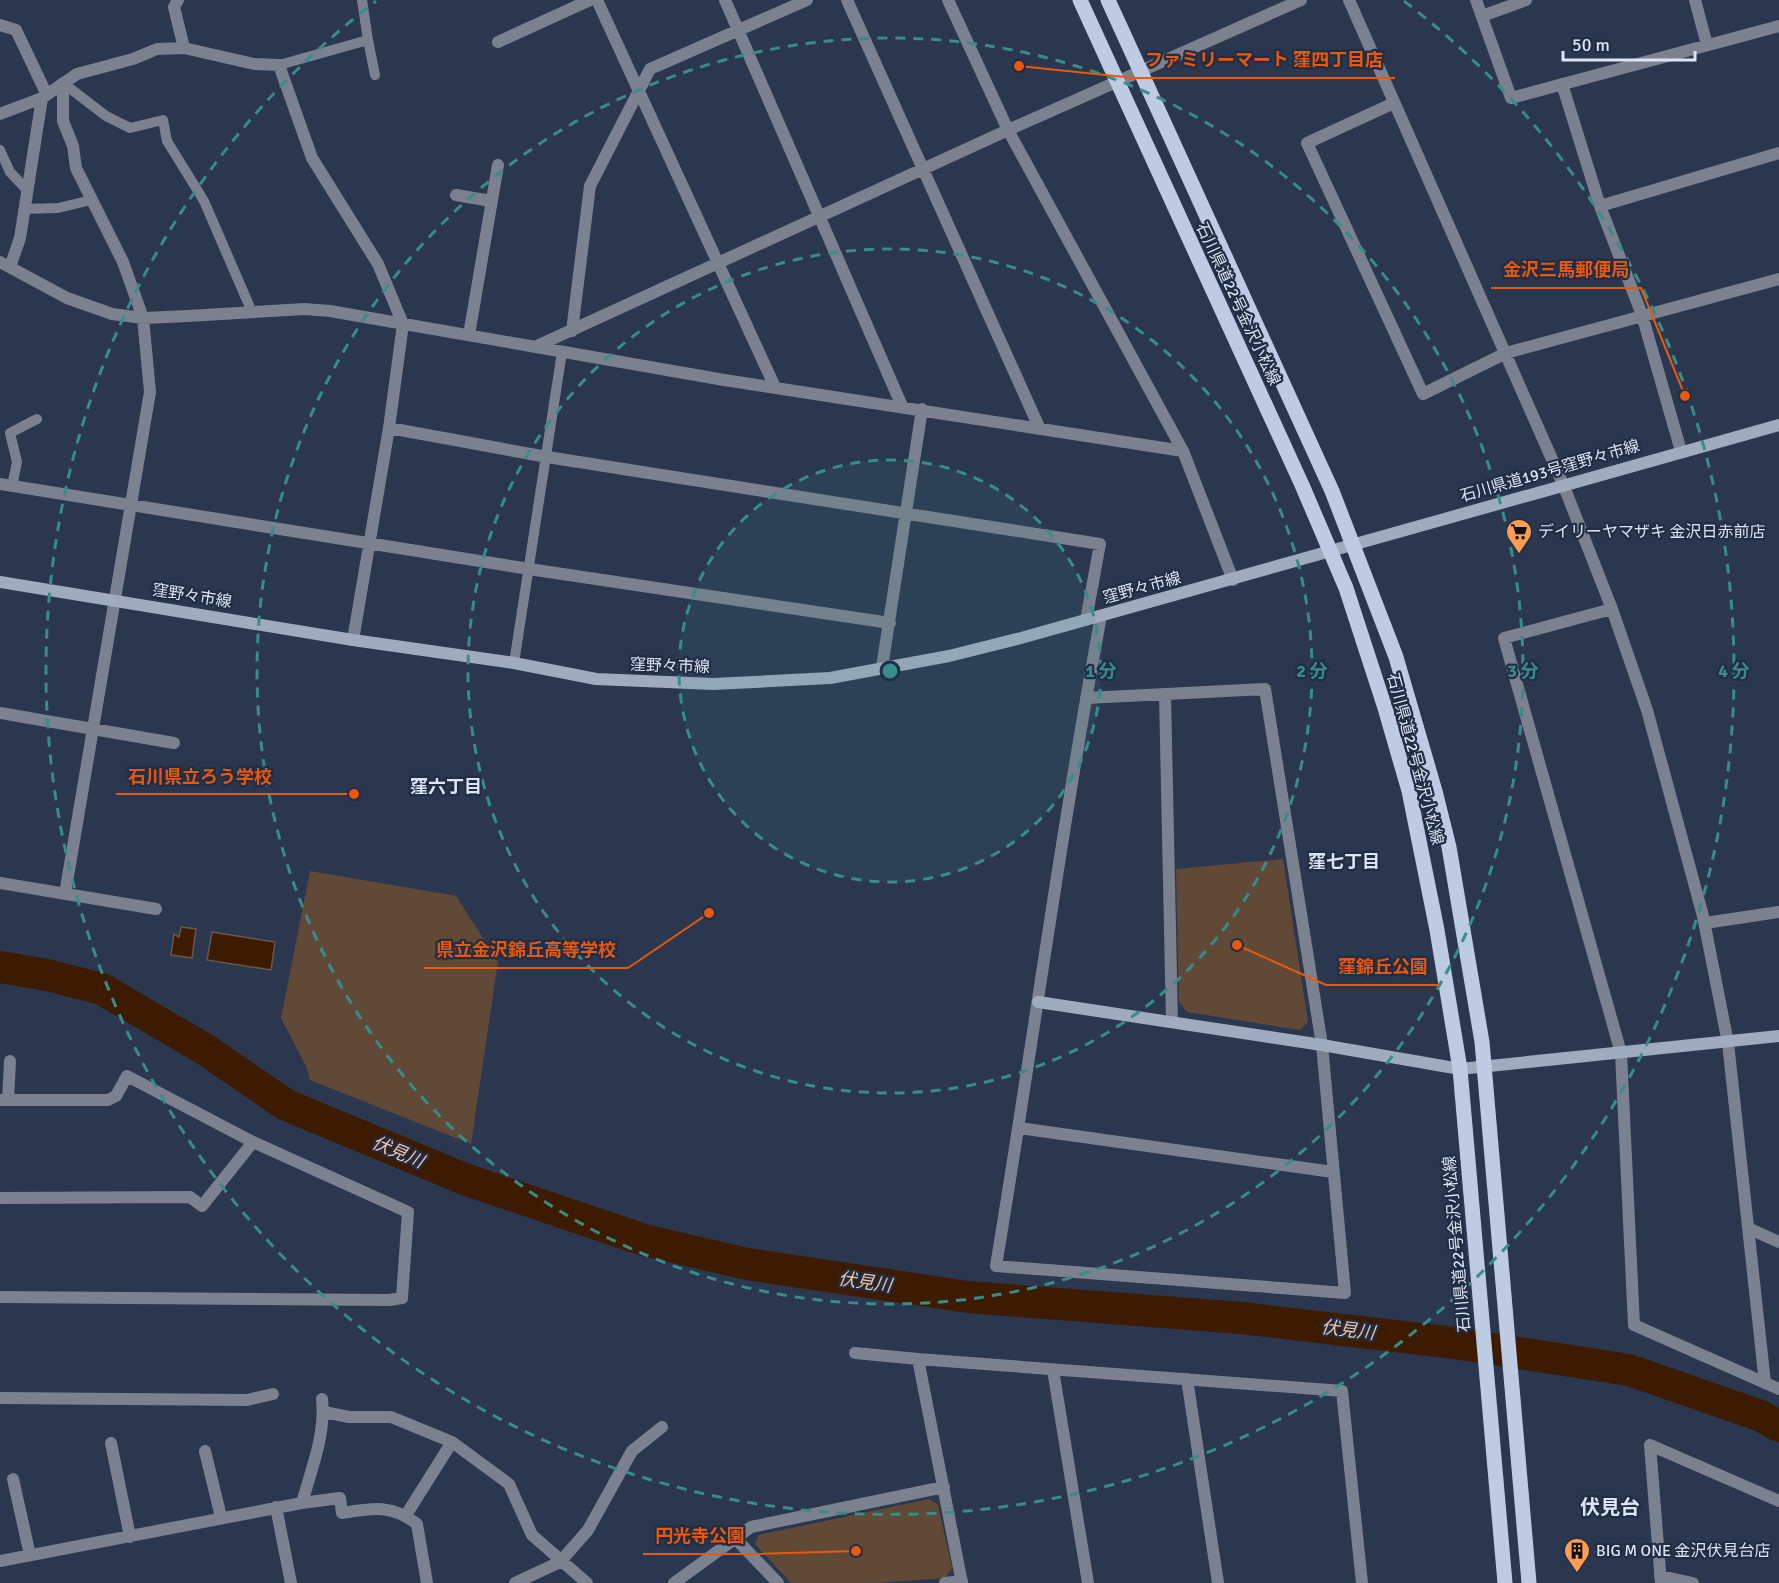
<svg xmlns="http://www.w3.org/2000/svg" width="1779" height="1583" viewBox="0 0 1779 1583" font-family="Signika,'Noto Sans JP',sans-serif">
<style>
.green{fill:#614938}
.water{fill:#3c1b00;stroke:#6c5749;stroke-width:1.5}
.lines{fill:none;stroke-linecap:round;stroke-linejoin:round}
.river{stroke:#3c1b00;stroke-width:32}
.lane{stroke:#7b818e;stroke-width:10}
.street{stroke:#7b818e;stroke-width:12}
.secondary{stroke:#a1abbf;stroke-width:12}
.primary{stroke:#becbe4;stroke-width:15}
.ring{fill:none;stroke:#388c89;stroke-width:3;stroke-dasharray:10 8}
.labels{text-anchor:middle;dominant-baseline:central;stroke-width:4.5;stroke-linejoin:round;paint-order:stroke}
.street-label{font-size:16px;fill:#dde4f4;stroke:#212d44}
.poi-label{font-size:16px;fill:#dde4f4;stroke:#212d44;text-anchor:start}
.neighbourhood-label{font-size:18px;font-weight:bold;fill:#dde4f4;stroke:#212d44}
.water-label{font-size:18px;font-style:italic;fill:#f6c39e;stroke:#212d44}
.quarter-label{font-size:20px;font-weight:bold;fill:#dde4f4;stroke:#212d44}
.centre{fill:#388c89;stroke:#212d44;stroke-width:3}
.ring-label{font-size:18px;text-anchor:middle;font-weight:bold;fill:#388c89;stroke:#212d44;stroke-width:4.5;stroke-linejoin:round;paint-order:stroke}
.leader{fill:none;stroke:#e8590c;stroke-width:2}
.callout-dot{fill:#e8590c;stroke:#212d44;stroke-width:2}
.callout-label{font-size:18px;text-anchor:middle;font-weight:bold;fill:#e8590c;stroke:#212d44;stroke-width:4.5;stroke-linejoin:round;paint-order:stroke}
</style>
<rect width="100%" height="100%" fill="#2b374e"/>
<!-- green -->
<path class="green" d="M1283 859 1308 1022 1300 1030 1187 1012 1179 1002 1176 869Z
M310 871 456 896 498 961 471 1144 310 1080 306 1066 281 1018Z
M929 1499 938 1505 952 1568 945 1578 878 1583H791L755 1544 759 1535Z"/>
<!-- water -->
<path class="water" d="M181 927 196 929 192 958 171 955 174 934 179 937Z
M212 932 275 942 271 970 207 960Z"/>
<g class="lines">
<!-- river -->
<path class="river" d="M0 967 47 975 102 989 206 1050 286 1105 467 1180 644 1240 747 1264 968 1297 1242 1318 1454 1343 1629 1370 1761 1416 1779 1426"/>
<!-- lane -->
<path class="lane" d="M362 0 368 40
M279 65 368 40 375 75
M63 83 106 116 130 128 163 120 167 141 204 201 252 312
M0 150 10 172 27 190
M24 209 58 208 91 200
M12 486 17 462 10 433 37 419
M514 663 562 352"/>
<!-- street -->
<path class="street" d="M178 0 174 7 184 48
M597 0 775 387
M725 0 902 406
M847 0 1039 427
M948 0 1008 130 1183 451 1233 580
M1349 0 1563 484 1612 609 1647 710 1703 916 1728 1043 1765 1383
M1476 0 1511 98 1779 26
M1695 0 1707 45
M1482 16 1526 0
M0 25 16 30 46 93
M498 42 590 0
M63 83V121L73 146 76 168 123 262 143 318 150 392 65 894
M1562 84 1600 206 1642 315 1681 451
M1394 103 1307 143 1423 394 1506 353 1779 279
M0 114 42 98 77 74 133 59 157 49 184 48 254 64 279 65 312 158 378 264 403 324 389 428 353 640
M456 195 491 201
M1600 206 1779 153
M0 262 67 298 112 314 143 318 188 316 304 309 330 311 724 380 1183 451
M10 267 20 238 42 98
M572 331 590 186 650 69 807 0
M469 335 498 165
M537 346 1008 130 1301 0
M389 428 547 457 1100 544 1086 620
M0 484 529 569 890 623
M1612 609 1504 638 1621 1053 1634 1325 1779 1389
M882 667 922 409
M1165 695 1172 1022
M1086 698 1265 689 1322 1045 1345 1293 996 1266C1032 1049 1061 832 1101 616
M0 713 174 743
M0 883 156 909
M1705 923 1779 912
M0 1100H108L116 1096 127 1076 253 1142
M8 1100 10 1061
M1019 1128 1333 1172
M0 1198 190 1197 202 1206 253 1142 408 1212 402 1298 389 1300 0 1297
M1748 1228 1779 1242
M855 1353 918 1359 962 1583
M918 1359 1342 1391 1362 1583
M1053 1370 1088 1583
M1187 1379 1218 1583
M0 1398 247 1400 273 1394
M324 1412 349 1417H391L452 1442 509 1484 532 1535 587 1583
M111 1443 130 1537
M205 1451 221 1517
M13 1479 30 1555
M302 1503 340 1498 342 1513C372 1508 392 1504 417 1524L427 1583
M276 1507 291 1583
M406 1515 452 1442
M736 1539 778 1583
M0 1561 302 1503C311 1470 326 1434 322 1399
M1660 1576 1693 1583
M515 1583 560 1562 588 1530 632 1451 662 1427
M674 1583 751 1527 944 1487
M945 1583 962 1581
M1661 1583 1650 1445 1779 1501"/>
<!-- secondary -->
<path class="secondary" d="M0 582 353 640 514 663 596 679 713 684 830 678 949 656 1021 638 1779 425
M1038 1002 1322 1045 1460 1069 1779 1036"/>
<!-- primary -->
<path class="primary" d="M1080 0 1302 485 1346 588 1385 708 1409 791 1437 930 1460 1069 1505 1583
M1108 0 1332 491 1396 657 1435 791 1449 847 1482 1042 1529 1583"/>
</g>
<!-- distance rings -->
<circle cx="890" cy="671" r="211" fill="#388c89" fill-opacity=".12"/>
<g class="ring">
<circle cx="890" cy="671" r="211"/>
<circle cx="890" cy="671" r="422"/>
<circle cx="890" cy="671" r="633"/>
<path d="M1404 1A844 844 0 1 1 376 1"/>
</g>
<!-- icons -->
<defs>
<symbol id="supermarket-pin" viewBox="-11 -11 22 30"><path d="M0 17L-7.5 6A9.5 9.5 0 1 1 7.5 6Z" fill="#fb9e52" stroke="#212d44"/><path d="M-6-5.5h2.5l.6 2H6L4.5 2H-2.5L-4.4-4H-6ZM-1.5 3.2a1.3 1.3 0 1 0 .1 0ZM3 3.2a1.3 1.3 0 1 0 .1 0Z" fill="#111"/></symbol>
<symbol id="building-pin" viewBox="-11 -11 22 30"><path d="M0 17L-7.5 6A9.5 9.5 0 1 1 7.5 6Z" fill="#fb9e52" stroke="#212d44"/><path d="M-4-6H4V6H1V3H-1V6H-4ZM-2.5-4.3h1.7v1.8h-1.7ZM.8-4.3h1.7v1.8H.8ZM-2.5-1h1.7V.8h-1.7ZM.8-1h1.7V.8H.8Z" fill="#111"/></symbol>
</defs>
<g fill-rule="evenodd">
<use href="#supermarket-pin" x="1504" y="517" width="30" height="40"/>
<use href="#building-pin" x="1562" y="1536" width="30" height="40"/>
</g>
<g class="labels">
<!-- street labels -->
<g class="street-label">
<text transform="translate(1238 304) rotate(65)">石川県道22号金沢小松線</text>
<text transform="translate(1550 471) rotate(-16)">石川県道193号窪野々市線</text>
<text transform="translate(1142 588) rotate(-15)">窪野々市線</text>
<text transform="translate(192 596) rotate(9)">窪野々市線</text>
<text transform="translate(670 666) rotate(2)">窪野々市線</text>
<text transform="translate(1415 759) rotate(75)">石川県道22号金沢小松線</text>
<text transform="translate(1457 1244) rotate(-95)">石川県道22号金沢小松線</text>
</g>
<!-- poi labels -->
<g class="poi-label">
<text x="1538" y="532">デイリーヤマザキ 金沢日赤前店</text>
<text x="1596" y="1551">BIG M ONE 金沢伏見台店</text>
</g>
<!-- neighbourhood labels -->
<g class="neighbourhood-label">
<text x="446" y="787">窪六丁目</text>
<text x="1344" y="862">窪七丁目</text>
</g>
<!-- water labels -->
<g class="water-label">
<text transform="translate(398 1152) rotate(23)">伏見川</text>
<text transform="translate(865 1282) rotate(8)">伏見川</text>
<text transform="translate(1348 1330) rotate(7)">伏見川</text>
</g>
<!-- quarter labels -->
<g class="quarter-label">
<text x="1610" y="1507">伏見台</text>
</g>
</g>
<circle cx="890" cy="671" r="9" class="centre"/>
<g class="ring-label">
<text x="1101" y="677">1 分</text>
<text x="1312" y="677">2 分</text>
<text x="1523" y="677">3 分</text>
<text x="1734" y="677">4 分</text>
</g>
<!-- callouts -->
<path class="leader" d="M1019 66L1134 78H1395M1685 396L1641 288H1491M354 794L284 794H116M709 913L628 968H424M1237 945L1326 985H1440M856 1551L757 1554H643"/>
<g class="callout-dot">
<circle cx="1019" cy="66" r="6"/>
<circle cx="1685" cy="396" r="6"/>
<circle cx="354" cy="794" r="6"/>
<circle cx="709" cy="913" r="6"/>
<circle cx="1237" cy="945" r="6"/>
<circle cx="856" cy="1551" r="6"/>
</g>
<g class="callout-label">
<text x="1264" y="66">ファミリーマート 窪四丁目店</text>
<text x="1566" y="276">金沢三馬郵便局</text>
<text x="200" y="783">石川県立ろう学校</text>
<text x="526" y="956">県立金沢錦丘高等学校</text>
<text x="1383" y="973">窪錦丘公園</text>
<text x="700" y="1542">円光寺公園</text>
</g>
<!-- scale -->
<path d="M1563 51v9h132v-9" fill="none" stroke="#dde4f4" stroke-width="3"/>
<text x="1572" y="51" font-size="18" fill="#dde4f4" stroke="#212d44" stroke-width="4.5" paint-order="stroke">50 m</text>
</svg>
